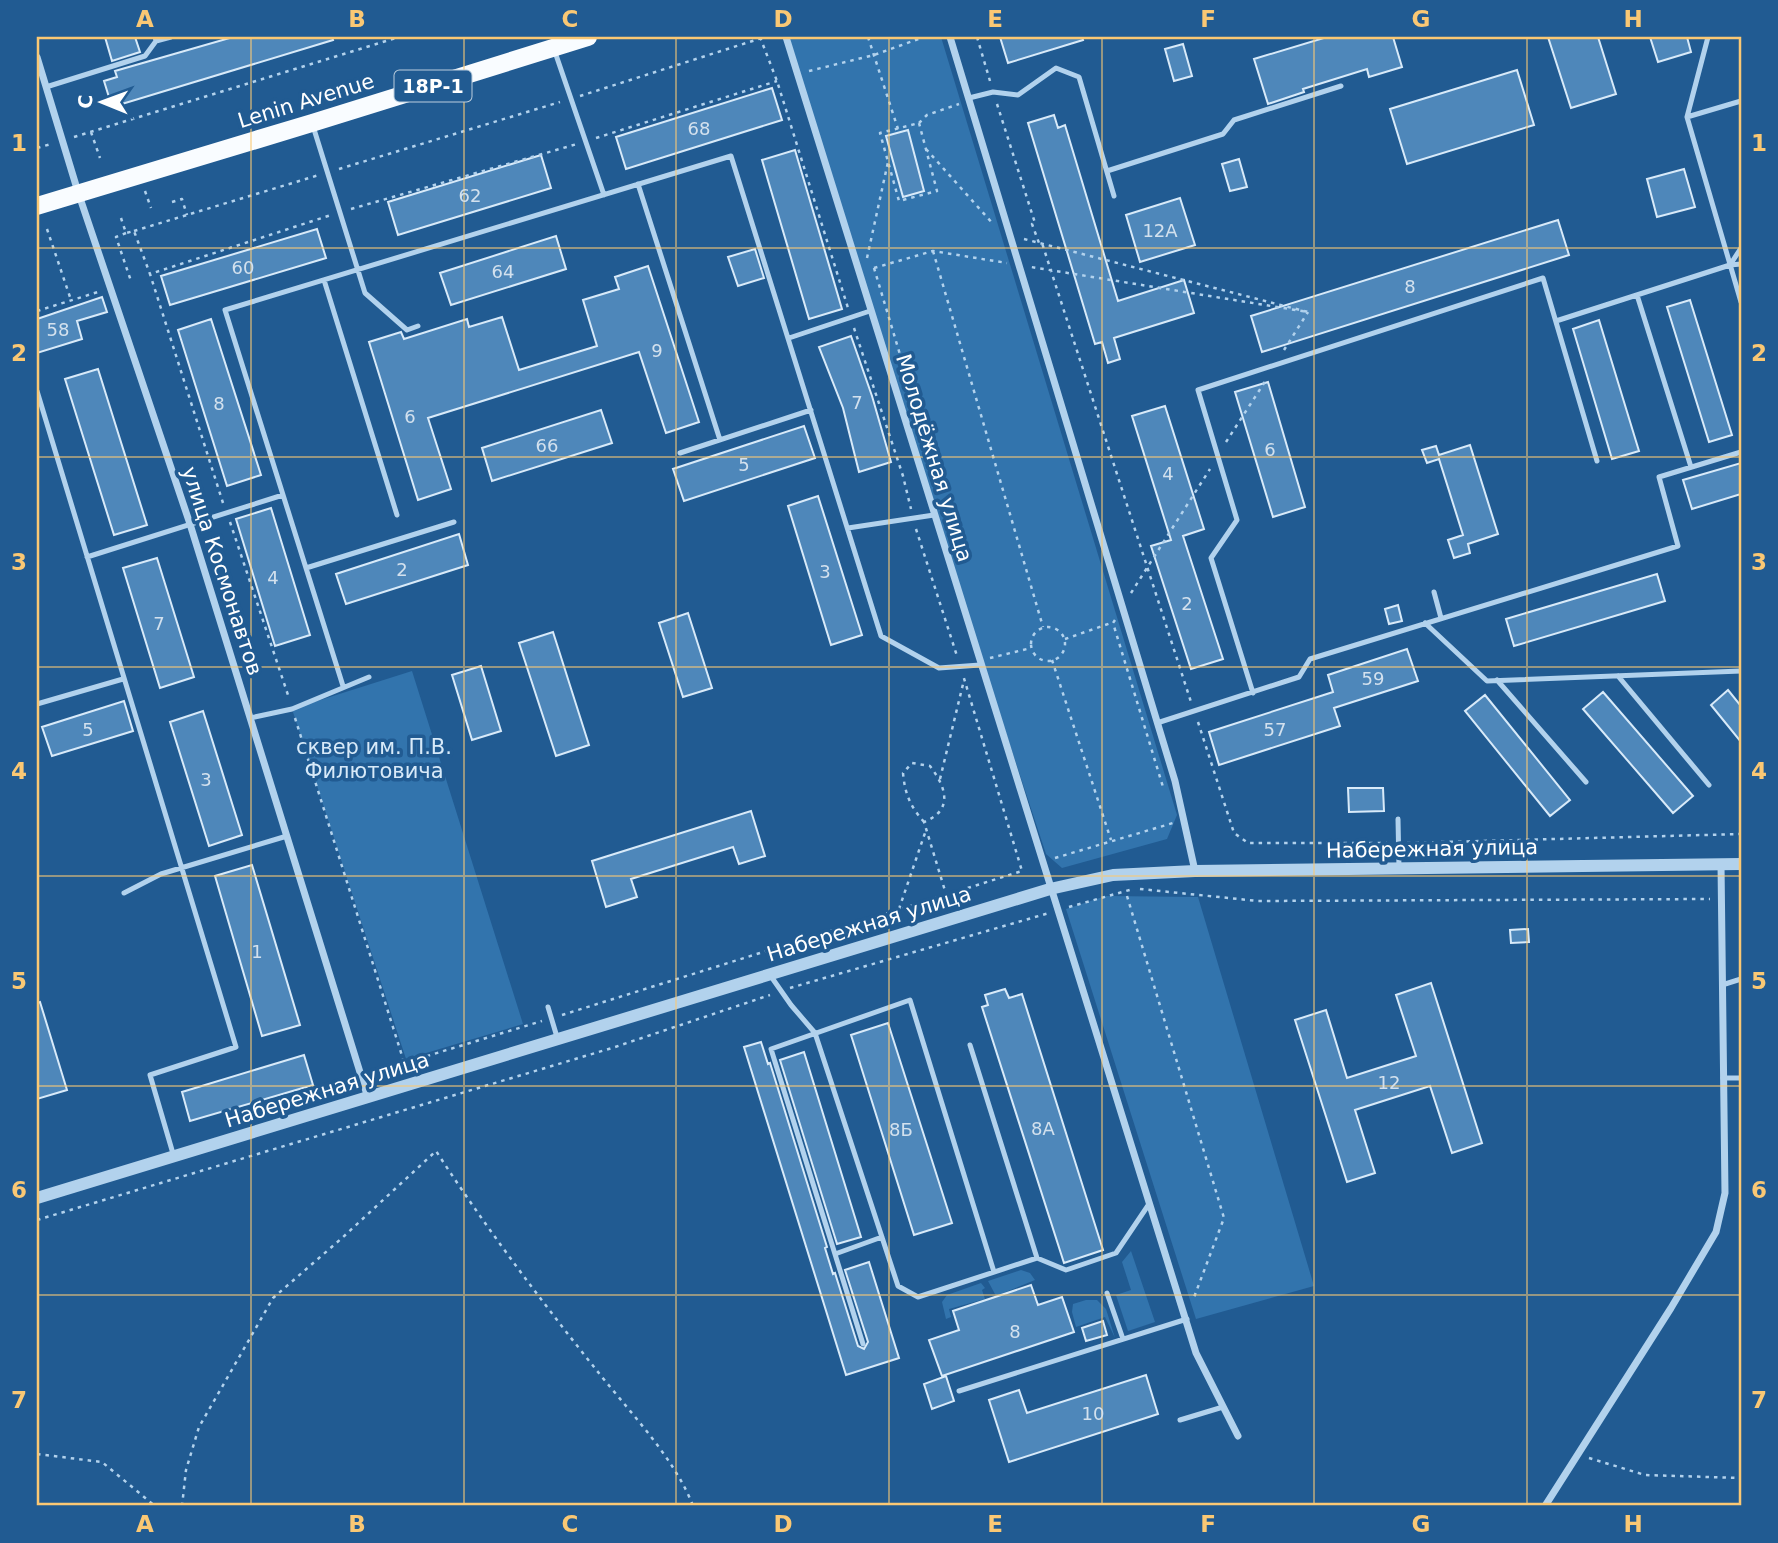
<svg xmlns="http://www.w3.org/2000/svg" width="1778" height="1543" viewBox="0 0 1778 1543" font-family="'DejaVu Sans',sans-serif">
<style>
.green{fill:#3274ad}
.building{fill:#4e87ba;stroke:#d8eaf9;stroke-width:2}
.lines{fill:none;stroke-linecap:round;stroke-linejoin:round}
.path{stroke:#b2d2ed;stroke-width:2.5;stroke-dasharray:3.5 5;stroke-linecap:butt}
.service{stroke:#b2d2ed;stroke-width:5}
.minor{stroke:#b2d2ed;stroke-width:7}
.tertiary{stroke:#b2d2ed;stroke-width:12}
.primary{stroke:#f9fcff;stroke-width:18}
.grid{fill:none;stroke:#fac874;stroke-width:2;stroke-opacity:0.55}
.labels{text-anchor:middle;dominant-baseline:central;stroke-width:7;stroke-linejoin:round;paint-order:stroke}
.number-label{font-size:18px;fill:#d3e1ee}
.shield{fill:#215b92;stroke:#bccede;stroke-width:2}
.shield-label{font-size:19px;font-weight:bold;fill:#fff}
.street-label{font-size:21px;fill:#fff;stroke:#215b92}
.park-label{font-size:21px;fill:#d8eaf9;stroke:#215b92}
.neatline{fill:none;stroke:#fac874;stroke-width:2.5}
.grid-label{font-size:23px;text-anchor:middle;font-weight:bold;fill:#fac874}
</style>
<rect width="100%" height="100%" fill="#215b92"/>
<!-- green -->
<path class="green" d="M789 37H941L1177 815 1167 839 1062 868 1046 854 984 666Z
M412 671 523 1024 406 1059 292 709Z
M1106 896 1198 897 1314 1286 1196 1319 1066 909Z
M1131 1251 1155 1322 1128 1331 1116 1295 1131 1290 1122 1262Z
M1021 1270 1030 1273 1035 1280 996 1296 988 1281Z
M981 1283 985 1288 982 1290 985 1299 949 1309 951 1317 946 1319 942 1302 947 1295Z
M1086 1300H1097L1106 1309 1115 1338 1105 1317 1076 1327 1072 1312 1073 1304Z"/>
<!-- building -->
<path class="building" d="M105 37H135L140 52 112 61Z
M233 37H332L333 40 112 107 104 81 117 77 115 71Z
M1000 37H1082L1083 40 1008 63Z
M1327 37H1393L1402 67 1369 77 1367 69 1303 89 1304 92 1268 104 1254 59Z
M1548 37H1598L1616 94 1571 108Z
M1650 37H1687L1691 52 1658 62Z
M1183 44 1192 76 1174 81 1165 49Z
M1517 70 1534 125 1407 164 1390 109Z
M772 88 782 120 626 169 616 137Z
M1054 115 1058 128 1065 125 1118 301 1184 280 1194 313 1114 338 1120 359 1108 363 1102 342 1095 344 1028 123Z
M908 130 924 191 903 197 886 136Z
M795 150 842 309 809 319 762 160Z
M541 155 551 188 398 235 388 202Z
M1239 159 1247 187 1230 191 1222 164Z
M1684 169 1695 207 1657 217 1647 179Z
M1180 198 1195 245 1140 262 1126 215Z
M1558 220 1569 255 1262 352 1251 316Z
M317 229 326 258 170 305 161 276Z
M556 236 566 269 451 305 440 273Z
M755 249 764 278 738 286 728 257Z
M648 266 699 422 666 433 639 352 428 418 451 489 418 500 369 342 401 332 404 339 467 319 469 327 502 317 519 370 597 346 583 300 619 289 615 277Z
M102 297 107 312 77 321 82 339 37 353V319Z
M1690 300 1732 435 1709 442 1667 307Z
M211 319 261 475 227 486 178 330Z
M1599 320 1639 451 1612 459 1573 329Z
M851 336 872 396 891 462 859 472 843 408 819 347Z
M98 369 147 525 114 535 65 379Z
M1268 382 1305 507 1273 517 1235 392Z
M1165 406 1204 529 1183 536 1223 659 1191 669 1151 546 1171 540 1132 416Z
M601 410 612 443 492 481 482 448Z
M804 426 815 458 684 501 673 469Z
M1470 445 1498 534 1468 544 1470 553 1454 558 1448 540 1463 535 1439 459 1427 463 1422 450 1436 446 1439 455Z
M1741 463V494L1692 509 1683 480Z
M818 496 862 635 831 645 788 506Z
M271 508 310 635 275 646 236 519Z
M459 534 468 565 346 604 336 574Z
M157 558 194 677 160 688 123 568Z
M1657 574 1665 601 1514 646 1506 619Z
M1398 605 1402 621 1389 624 1385 609Z
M688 613 712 688 683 697 659 623Z
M553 632 589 745 556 756 519 643Z
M1407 649 1418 681 1334 708 1340 726 1219 765 1209 732 1333 692 1328 675Z
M481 666 501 731 472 740 452 675Z
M1728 690 1741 706V742L1711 705Z
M1603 692 1693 796 1673 813 1583 709Z
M1485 695 1570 800 1550 816 1465 711Z
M124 701 133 731 52 756 42 727Z
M203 711 242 835 209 846 170 722Z
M1348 788H1383L1384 811 1349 812Z
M751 811 765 856 739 864 733 847 631 879 637 897 606 907 592 861Z
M252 865 300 1025 262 1036 215 876Z
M1528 929 1529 942 1511 943 1510 930Z
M1431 983 1482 1143 1452 1153 1430 1086 1355 1110 1375 1173 1347 1182 1295 1020 1326 1010 1347 1078 1416 1056 1396 995Z
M1005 989 1009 998 1022 994 1103 1250 1064 1263 982 1007 988 1005 985 995Z
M40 1002 67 1090 37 1099V1003Z
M888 1023 952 1223 914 1235 851 1035Z
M761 1042 768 1064 770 1063 827 1247 825 1248 833 1274 835 1273 858 1346 864 1349 868 1342 845 1270 869 1262 899 1358 846 1375 744 1047Z
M804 1052 861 1237 837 1244 780 1060Z
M304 1055 313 1085 190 1121 182 1092Z
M1031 1285 1038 1305 1062 1297 1074 1332 942 1376 929 1340 959 1330 953 1311Z
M1103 1321 1107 1335 1086 1341 1082 1328Z
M1146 1375 1158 1414 1009 1462 989 1400 1019 1390 1027 1413Z
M946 1376 954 1401 932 1409 924 1384Z"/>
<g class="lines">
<!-- path -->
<path class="path" d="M760 37 777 81 848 308
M868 37 898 129
M977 37 990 81
M809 71 874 55 924 37
M580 96 765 37
M997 104 1035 223 1032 224 1039 243H1042L1191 702
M919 123 937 191 899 201 880 133Z
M919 123 927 115 959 104
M91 132 100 158
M74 137 399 37
M596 138 777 81
M37 148 51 144
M926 149 994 225
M339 169 560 102
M145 191 151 208
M172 202 182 199 187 215
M351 209 577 144
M121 218 126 233 134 231 150 274
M47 229 71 300
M134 231 319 175
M126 233 116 237 131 281
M1024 239 1308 312 1031 267
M933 251 1043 627
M867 258 888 162
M874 268 935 471
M874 268 933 251 1007 263
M37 311 98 292
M854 328 903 476 911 509
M1284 350 1308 312
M1226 442 1266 380
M223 503 150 274 331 215
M230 522 289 698
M916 529 957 656
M1131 593 1210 469
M1115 620 1113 623 1163 787
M1031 644a17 17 0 1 1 34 0a17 17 0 1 1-34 0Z
M1065 639 1111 623
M990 658 1031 648
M1052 660 1111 840
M295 718 404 1062
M1198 722 1234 833 1248 843H1387
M940 779 964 680
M924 822C910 806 905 794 903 773L912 763 930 766C946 787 954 810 924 822L946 894
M1407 843 1741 834
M1055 858 1173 823
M1140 889 1258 901 1710 899
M1127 896 1224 1218 1193 1300
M1069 907 1133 889
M899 909 926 830
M790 988 1049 913
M562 1015 1022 871 963 675
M378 1071 542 1021
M37 1220 612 1048 770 995
M37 1454 102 1462 155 1506
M1589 1458 1645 1475 1741 1478
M182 1506 186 1470 199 1427 273 1298 342 1238 436 1151C485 1226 538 1297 594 1367 626 1408 675 1458 693 1506"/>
<!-- service -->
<path class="service" d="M155 37 156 41 171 37
M1708 37 1687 117 1741 302
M555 52 604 195
M46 87 145 56 156 41
M969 98 993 92 1018 95 1056 68 1079 77 1114 196
M1687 117 1741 101
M313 126 365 293 407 330 418 326
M1107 171 1223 134 1234 120 1341 86
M638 184 720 440
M1730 265 1741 248
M324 280 397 515
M1637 295 1691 467
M1556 321 1730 265 1741 264
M789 338 870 311
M37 391 236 1047 150 1075 174 1157
M680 453 811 410
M848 528 934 515
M87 557 283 495
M306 568 454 522
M1434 592 1441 618
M1425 623 1487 681 1741 671
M1618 676 1709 785
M1497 680 1586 782
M343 686 225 310 731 156 881 636 939 668 980 665
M1253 693 1211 558 1237 520 1198 390 1543 278 1597 461
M37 704 123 679
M250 718 292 709 369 677
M1157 723 1299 677 1310 659 1678 546 1659 477 1741 452
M1398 819 1399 868
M124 893 161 874 287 836
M770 975 791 1005 815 1033 898 1286 918 1297 1037 1258 1066 1270 1116 1253 1149 1204
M1722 985 1741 979
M548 1007 557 1037
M970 1045 1037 1258
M1723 1078H1741
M835 1254 882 1237
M1107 1293 1123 1339
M863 1344 771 1049 910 1000 994 1272
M959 1391 1187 1319
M1180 1420 1223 1407"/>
<!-- minor -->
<path class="minor" d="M786 37 1196 1353 1238 1436
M950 37 1175 781 1195 871
M37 57 78 192 190 524 368 1098
M1545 1506 1671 1308 1716 1232 1725 1193 1721 864"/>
<!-- tertiary -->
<path class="tertiary" d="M37 1198 1050 889 1113 875 1195 871 1741 864"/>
<!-- primary -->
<path class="primary" d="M37 206 312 123 588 37"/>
</g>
<!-- grid -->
<path class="grid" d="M251 37V1506M464 37V1506M676 37V1506M889 37V1506M1102 37V1506M1314 37V1506M1527 37V1506M37 248H1741M37 457H1741M37 667H1741M37 876H1741M37 1086H1741M37 1295H1741"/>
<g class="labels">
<!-- number labels -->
<g class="number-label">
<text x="699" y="128">68</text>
<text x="470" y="195">62</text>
<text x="1160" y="230">12А</text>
<text x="243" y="267">60</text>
<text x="503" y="271">64</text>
<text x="1410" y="286">8</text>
<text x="58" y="329">58</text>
<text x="657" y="350">9</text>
<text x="857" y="402">7</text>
<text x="219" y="403">8</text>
<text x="410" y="416">6</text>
<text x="547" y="445">66</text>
<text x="1270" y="449">6</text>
<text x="744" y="464">5</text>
<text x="1168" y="473">4</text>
<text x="402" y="569">2</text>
<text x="825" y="571">3</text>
<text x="273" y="577">4</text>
<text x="1187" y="603">2</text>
<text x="159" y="623">7</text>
<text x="1373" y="678">59</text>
<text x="88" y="729">5</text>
<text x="1275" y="729">57</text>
<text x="206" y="779">3</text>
<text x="257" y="951">1</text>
<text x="1389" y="1082">12</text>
<text x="1043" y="1128">8А</text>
<text x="901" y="1129">8Б</text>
<text x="1015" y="1331">8</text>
<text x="1093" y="1413">10</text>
</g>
<!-- shield labels -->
<rect class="shield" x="394.5" y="70.5" width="77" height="31" rx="5"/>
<g class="shield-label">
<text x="433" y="86">18Р-1</text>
</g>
<!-- street labels -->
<g class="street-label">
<text transform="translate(306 101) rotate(-17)">Lenin Avenue</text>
<text transform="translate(934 458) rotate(73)">Молодёжная улица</text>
<text transform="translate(222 571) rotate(72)">улица Космонавтов</text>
<text transform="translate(1432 849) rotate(-1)">Набережная улица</text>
<text transform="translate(869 924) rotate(-17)">Набережная улица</text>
<text transform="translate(327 1090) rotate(-17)">Набережная улица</text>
</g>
<!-- park labels -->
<g class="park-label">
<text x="374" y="747">сквер им. П.В.<tspan x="374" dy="24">Филютовича</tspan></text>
</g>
</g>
<!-- border -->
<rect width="1778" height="1543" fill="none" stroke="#215b92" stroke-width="77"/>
<!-- north arrow -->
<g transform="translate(102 102) rotate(271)" stroke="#215b92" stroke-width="5" paint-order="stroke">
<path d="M0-5L12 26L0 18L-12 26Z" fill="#ffffff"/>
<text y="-10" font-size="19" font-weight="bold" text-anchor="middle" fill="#ffffff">С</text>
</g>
<rect x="38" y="38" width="1702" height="1466" class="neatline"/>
<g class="grid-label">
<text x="145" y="27">A</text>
<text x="357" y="27">B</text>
<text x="570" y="27">C</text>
<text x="783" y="27">D</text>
<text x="995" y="27">E</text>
<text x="1208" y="27">F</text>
<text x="1421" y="27">G</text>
<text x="1633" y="27">H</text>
<text x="19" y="151">1</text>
<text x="1759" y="151">1</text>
<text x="19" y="361">2</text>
<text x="1759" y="361">2</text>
<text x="19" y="570">3</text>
<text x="1759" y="570">3</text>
<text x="19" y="779">4</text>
<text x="1759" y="779">4</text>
<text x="19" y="989">5</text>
<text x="1759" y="989">5</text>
<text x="19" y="1198">6</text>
<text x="1759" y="1198">6</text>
<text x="19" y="1408">7</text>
<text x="1759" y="1408">7</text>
<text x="145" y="1532">A</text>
<text x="357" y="1532">B</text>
<text x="570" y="1532">C</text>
<text x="783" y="1532">D</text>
<text x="995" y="1532">E</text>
<text x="1208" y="1532">F</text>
<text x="1421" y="1532">G</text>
<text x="1633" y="1532">H</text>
</g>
</svg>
